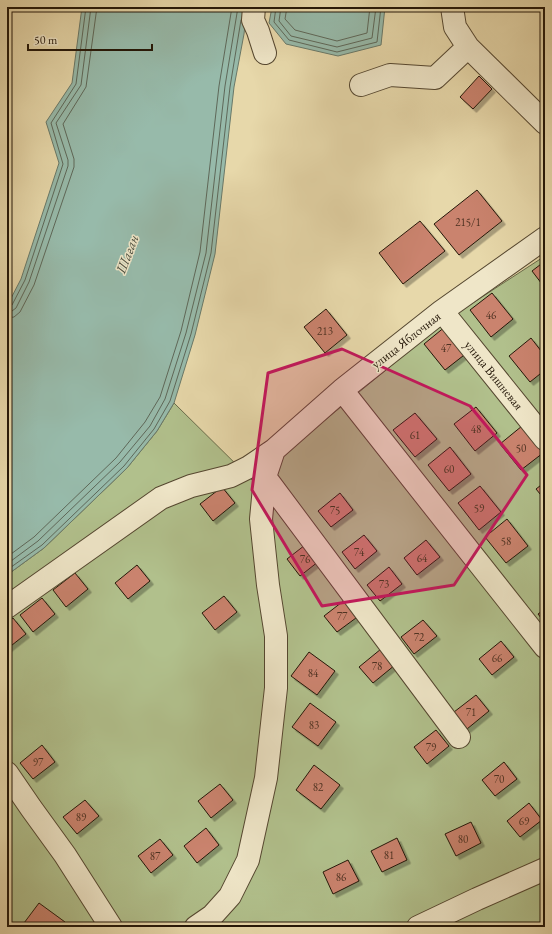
<svg xmlns="http://www.w3.org/2000/svg" width="552" height="934" viewBox="0 0 552 934" font-family="'EB Garamond',serif">
<style>
.green{fill:#b1c08c;stroke:#6a6c4a}
.water{fill:#97baaa;stroke:#697969}
.lines{fill:none;stroke-linecap:round;stroke-linejoin:round}
.shore{stroke:#5e6859;stroke-width:1}
.building{fill:#ca836e;stroke:#241708;filter:url(#shadow)}
.minor-casing{stroke:#554730;stroke-width:24}
.minor{stroke:#efe6c8;stroke-width:22}
.marked{fill:#c2185b;fill-opacity:0.2;stroke:#c2185b;stroke-width:3;stroke-linejoin:round}
.labels{text-anchor:middle;dominant-baseline:central;stroke-width:3;stroke-linejoin:round;paint-order:stroke}
.number-label{font-size:11px;fill:#4e3222}
.street-label{font-size:13px;fill:#241708;stroke:#efe6c8}
.water-label{font-size:14px;font-style:italic;fill:#4c5041;stroke:#efe6c8}
</style>
<defs>
<filter id="shadow"><feDropShadow dx="3.5" dy="3.5" stdDeviation="0" flood-color="#0004"/></filter>
</defs>
<rect width="100%" height="100%" fill="#e7d8aa"/>
<filter id="stains"><feTurbulence type="fractalNoise" baseFrequency=".005" numOctaves="4"/><feColorMatrix values="0 0 0 0 .2 0 0 0 0 .09 0 0 0 0 .02 0 0 0 .5 -.17"/></filter>
<radialGradient id="worn" r=".72"><stop offset=".6" stop-color="#630" stop-opacity="0"/><stop offset="1" stop-color="#630" stop-opacity=".3"/></radialGradient>
<!-- green -->
<path class="green" d="M545 256V927H7V575L44 548 127 468 157 431 174 403 252 480 448 319Z"/>
<!-- water -->
<path class="water" d="M82 7H247L244 34 234 87 215 254 195 335 174 403 157 431 127 468 44 548 7 575V306L21 279 59 163 46 122 72 83Z
M272 7H385L381 45 338 56 286 44 269 23Z"/>
<g class="lines">
<!-- shore -->
<path class="shore" d="M276 7 274 22 289 40 337 52 377 42 381 7
M281 7 279 21 291 36 337 47 372 38 376 7
M287 7 285 19 295 30 337 41 367 33 370 7
M7 307 12 305 25 280 63 164 51 123 76 84 86 7
M7 312 12 311 16 308 29 282 68 166V160L56 123 81 85 91 7
M7 318 14 317 20 312 34 285 74 167V159L63 124 86 87 97 7
M7 557 34 537 116 458 145 422 160 397 181 331 200 252 219 86 232 7
M7 564 38 541 120 462 150 426 165 399 186 333 206 253 225 86 238 7
M7 570 42 545 124 466 154 429 170 401 191 334 211 253 230 87 241 20"/>
</g>
<!-- building -->
<path class="building" d="M479 76 492 89 473 109 460 97Z
M477 190 502 221 459 255 434 224Z
M420 221 445 251 403 284 379 253Z
M545 261V288L532 271Z
M492 293 513 319 491 337 470 310Z
M326 309 347 335 325 353 304 327Z
M446 326 468 352 445 370 424 344Z
M531 338 545 356V370L530 382 509 356Z
M476 407 497 433 475 451 454 424Z
M415 413 437 439 415 457 393 430Z
M522 426 543 453 521 470 500 444Z
M450 447 471 474 449 491 428 465Z
M545 482V500L536 489Z
M480 486 501 512 479 530 458 503Z
M222 487 235 503 213 521 200 504Z
M340 493 353 510 331 527 318 511Z
M507 519 528 546 506 563 485 537Z
M364 535 377 551 355 569 342 552Z
M426 540 440 557 417 575 404 558Z
M309 542 323 558 300 576 287 559Z
M137 565 150 581 128 599 115 583Z
M389 567 402 584 380 601 367 585Z
M75 573 88 589 66 607 53 590Z
M224 596 237 612 215 630 202 613Z
M42 598 55 614 33 632 20 615Z
M346 599 360 615 337 632 324 616Z
M545 609V623L538 614Z
M13 618 26 634 7 649V622Z
M423 620 437 636 414 654 401 637Z
M501 641 514 657 492 675 479 659Z
M381 649 395 665 373 683 359 667Z
M309 652 335 671 317 695 291 676Z
M476 695 489 711 467 729 454 712Z
M310 703 336 722 318 746 292 727Z
M436 730 449 746 427 764 414 747Z
M42 745 55 762 33 779 20 763Z
M504 762 517 779 495 796 482 780Z
M314 765 340 785 321 809 296 790Z
M220 784 233 800 211 818 198 801Z
M85 800 99 816 77 834 63 817Z
M529 803 542 820 520 837 507 821Z
M471 822 481 843 456 856 445 834Z
M206 828 219 845 197 863 184 846Z
M397 838 407 860 382 872 371 851Z
M160 839 173 855 151 873 138 856Z
M348 860 359 881 333 894 323 872Z
M39 903 65 922 61 927H21Z"/>
<g class="lines">
<defs>
<path id="minor" d="M254 7 253 20 258 31 265 53
M452 7 455 27 468 47 545 123
M361 85 390 75 435 78 468 47
M442 311 545 439
M342 390 545 647
M265 477 459 737
M7 607 161 498 191 486 231 476 249 467 274 450 342 390 442 311 545 238
M7 773 31 808 65 855 111 927
M196 927 212 916 230 896 248 860 266 778 276 688V636L268 585 261 519 265 477 274 450
M418 927 477 899 545 869"/>
</defs>
<!-- minor casing -->
<use href="#minor" class="minor-casing"/>
<!-- minor -->
<use href="#minor" class="minor"/>
</g>
<!-- marked area -->
<path class="marked" d="M342 349 470 406 527 475 454 585 322 606 252 490 268 373Z"/>
<g class="labels">
<!-- number labels -->
<g class="number-label">
<text x="468" y="222">215/1</text>
<text x="491" y="315">46</text>
<text x="325" y="331">213</text>
<text x="446" y="348">47</text>
<text x="476" y="429">48</text>
<text x="415" y="435">61</text>
<text x="521" y="448">50</text>
<text x="449" y="469">60</text>
<text x="479" y="508">59</text>
<text x="335" y="510">75</text>
<text x="506" y="541">58</text>
<text x="359" y="552">74</text>
<text x="422" y="558">64</text>
<text x="305" y="559">76</text>
<text x="384" y="584">73</text>
<text x="342" y="616">77</text>
<text x="419" y="637">72</text>
<text x="497" y="658">66</text>
<text x="377" y="666">78</text>
<text x="313" y="673">84</text>
<text x="471" y="712">71</text>
<text x="314" y="725">83</text>
<text x="431" y="747">79</text>
<text x="38" y="762">97</text>
<text x="499" y="779">70</text>
<text x="318" y="787">82</text>
<text x="81" y="817">89</text>
<text x="524" y="821">69</text>
<text x="463" y="839">80</text>
<text x="389" y="855">81</text>
<text x="155" y="856">87</text>
<text x="341" y="877">86</text>
</g>
<!-- street labels -->
<g class="street-label">
<text transform="translate(406 340) rotate(-38)">улица Яблочная</text>
<text transform="translate(494 375) rotate(51)">улица Вишневая</text>
</g>
<!-- water labels -->
<g class="water-label">
<text transform="translate(127 254) rotate(-69)">Шаған</text>
</g>
</g>
<!-- margin -->
<rect width="552" height="934" fill="none" stroke="#e7d8aa" stroke-width="24"/>
<rect x="8" y="8" width="536" height="918" fill="none" stroke="#241708" stroke-width="2"/>
<rect x="12" y="12" width="528" height="910" fill="none" stroke="#241708"/>
<!-- scale -->
<path d="M28 44v6h124v-6" fill="none" stroke="#241708" stroke-width="2"/>
<text x="34" y="44" font-size="12" fill="#241708" stroke="#efe6c8" stroke-width="3" paint-order="stroke">50 m</text>
<rect width="100%" height="100%" filter="url(#stains)"/>
<rect width="100%" height="100%" fill="url(#worn)"/>
</svg>
